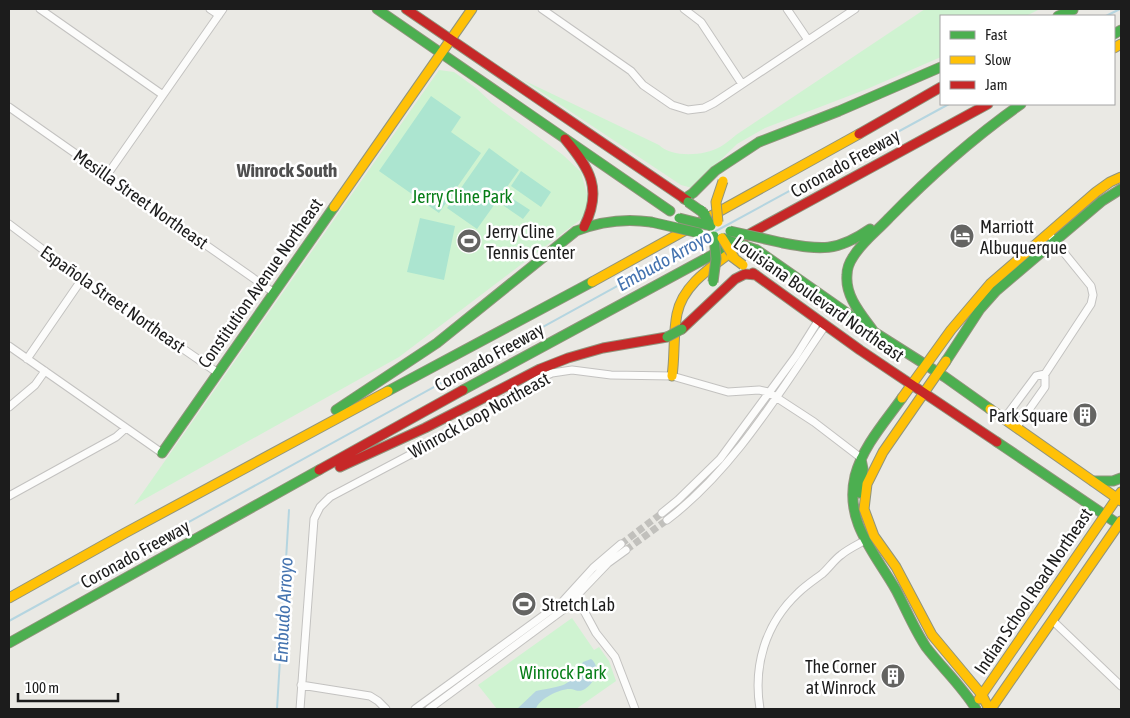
<svg xmlns="http://www.w3.org/2000/svg" width="1130" height="718" viewBox="0 0 1130 718" font-family="'Asap Condensed',sans-serif">
<style>
.park{fill:#cff3d1}
.pitch{fill:#ace5d0}
.water{fill:#b5d5e0}
.lines{fill:none;stroke-linecap:round;stroke-linejoin:round}
.stream{stroke:#b5d5e0;stroke-width:2}
.street-tunnel{stroke:#c1c0bc;stroke-width:7;stroke-dasharray:7 3.5;stroke-linecap:butt}
.street-casing{stroke:#c3c2c0;stroke-width:9}
.fast-casing{stroke:#91947c;stroke-width:11}
.slow-casing{stroke:#91947c;stroke-width:11}
.jam-casing{stroke:#91947c;stroke-width:11}
.street{stroke:#fcfcfb;stroke-width:7}
.fast{stroke:#4caf50;stroke-width:9}
.slow{stroke:#ffc107;stroke-width:9}
.jam{stroke:#c62828;stroke-width:9}
.fast-bridge-casing{stroke:#91947c;stroke-width:11;stroke-linecap:butt}
.slow-bridge-casing{stroke:#91947c;stroke-width:11;stroke-linecap:butt}
.fast-bridge{stroke:#4caf50;stroke-width:9}
.slow-bridge{stroke:#ffc107;stroke-width:9}
.labels{text-anchor:middle;dominant-baseline:central;stroke-width:5;stroke-linejoin:round;paint-order:stroke}
.street-label{font-size:18px;fill:#1c1c1c;stroke:#fff}
.park-label{font-size:18px;fill:#067d17;stroke:#fff}
.poi-label{font-size:18px;fill:#1c1c1c;stroke:#fff;text-anchor:start}
.neighbourhood-label{font-size:19px;font-weight:bold;fill:#4f4f4f;stroke:#fff}
.water-label{font-size:19px;font-style:italic;fill:#4473af;stroke:#fff}
</style>
<rect width="100%" height="100%" fill="#eae9e4"/>
<!-- park -->
<path class="park" d="M925 9H1040L1026 16H941V57L867 89 765 128 737 144 692 188 681 185 523 80 659 145C672 158 704 156 720 147 725 144 731 139 736 135Z
M439 70 454 72 476 88 492 103 563 155 581 172 588 198 584 217 399 357 134 505Z
M572 618 594 650 599 647 609 661 616 681 576 709H497L478 685Z"/>
<!-- pitch -->
<path class="pitch" d="M431 96 461 117 451 132 481 153 439 213 379 171Z
M489 148 519 170 477 229 447 208Z
M521 171 551 192 541 207 511 186Z
M510 197 530 210 523 219 504 206Z
M420 218 455 226 444 280 407 272Z"/>
<!-- water -->
<path class="water" d="M591 659C602 667 594 685 583 690 578 692 576 690 571 689 561 688 538 699 536 709H517L536 691C563 685 569 689 583 662Z"/>
<g class="lines">
<!-- stream -->
<path class="stream" d="M1106 16 1120 9
M716 231 949 104
M9 621 710 235
M277 709 289 510"/>
<!-- street-tunnel -->
<path class="street-tunnel" d="M621 544 662 513
M626 550 667 520"/>
<defs>
<path id="street" d="M40 9 163 95
M210 9 219 15
M542 9 631 71 643 85 672 105 688 110 704 108 714 103 855 9
M684 9 701 22 742 84
M787 9 808 40
M9 107 273 292
M107 175 223 9
M9 224 82 279 218 373
M9 346 162 453
M27 359 82 279
M9 407 35 385 45 371
M1004 419 1036 376 1045 374
M1016 428 1045 387V374L1091 304 1093 295 1091 286 1048 233
M9 496 116 437 126 428
M662 513 678 500 720 459 796 356 818 321
M667 520C734 469 778 394 825 326
M576 596 596 633 615 657 635 709
M1053 621 1121 686
M301 685 370 696 378 701 386 709
M300 709 314 519 320 507 330 497 453 432 538 379 552 373 572 370 611 375 672 376 728 392 759 390 768 392 814 422 861 458
M415 709 562 602 593 568 621 544
M429 709 563 610 608 563 626 550
M760 709C753 666 765 624 798 593 805 586 814 580 822 574 829 568 834 560 841 555 848 549 857 545 864 541"/>
<path id="fast" d="M377 9 670 211
M1058 16 1073 10
M1114 34 1121 30
M684 199 693 193 715 171 759 142 839 111 941 67
M783 243C821 250 837 252 870 229
M757 250 874 332 945 377 990 409
M874 332C862 315 845 297 847 275 847 268 849 263 853 257 862 242 877 231 889 218 930 176 973 138 1021 104
M946 361 980 309 996 291 1102 201 1121 189
M463 390 725 248
M388 391 592 282
M902 398C885 422 863 446 855 476 844 522 875 553 896 590 906 609 914 629 926 647 942 668 962 686 976 709
M336 410 437 343 576 231C601 221 624 218 651 222
M997 442 1121 526
M162 453 334 207
M1093 481H1113L1121 478
M860 493 863 469 861 459
M9 643 319 470"/>
<path id="slow" d="M1114 48 1121 44
M334 207 472 9
M592 282 859 134
M946 361 883 452 867 484 864 509 874 536 896 567 932 635 982 695 989 709
M672 376C675 356 673 334 677 314 683 283 715 265 738 247
M902 398 951 330 990 284 1096 192 1110 182 1121 177
M990 409 1121 501
M9 598 125 533 388 391
M979 699 1121 492
M991 709 1121 521"/>
<path id="jam" d="M406 9 688 201
M859 134 941 87
M565 139C590 169 603 189 584 227
M742 238 988 104
M753 273 860 350 997 442
M682 329 735 279 745 274 756 275
M340 467 425 428 540 369 568 358 603 348 667 337
M319 470 463 390"/>
</defs>
<!-- street casing -->
<use href="#street" class="street-casing"/>
<!-- fast casing -->
<use href="#fast" class="fast-casing"/>
<!-- slow casing -->
<use href="#slow" class="slow-casing"/>
<!-- jam casing -->
<use href="#jam" class="jam-casing"/>
<!-- street -->
<use href="#street" class="street"/>
<!-- fast -->
<use href="#fast" class="fast"/>
<!-- slow -->
<use href="#slow" class="slow"/>
<!-- jam -->
<use href="#jam" class="jam"/>
<defs>
<path id="fast-bridge" d="M688 202 705 214
M701 210 711 226
M679 218 711 226
M651 222 699 233
M730 231 783 243
M722 238 757 250
M713 282 716 259 714 236
M667 337 682 329"/>
<path id="slow-bridge" d="M718 222 716 202 723 181
M722 238 735 259
M731 256 743 265"/>
</defs>
<!-- fast-bridge casing -->
<use href="#fast-bridge" class="fast-bridge-casing"/>
<!-- slow-bridge casing -->
<use href="#slow-bridge" class="slow-bridge-casing"/>
<!-- fast-bridge -->
<use href="#fast-bridge" class="fast-bridge"/>
<!-- slow-bridge -->
<use href="#slow-bridge" class="slow-bridge"/>
</g>
<!-- icons -->
<defs>
<symbol id="hotel-disc" viewBox="-11 -11 22 22"><circle r="9.5" fill="#646462" stroke="#fff"/><path d="M-6-4.5h1.5V1H6V5H4.5V3h-9V5H-6ZM-4 0a1.8 1.8 0 1 1 3.6 0ZM.5 0V-2.5h3Q6-2.5 6 0Z" fill="#fff"/></symbol>
<symbol id="stadium-disc" viewBox="-11 -11 22 22"><circle r="9.5" fill="#646462" stroke="#fff"/><path d="M0-5a6.5 5 0 1 0 0 10a6.5 5 0 1 0 0-10ZM-3.5-1.8h7v3.6h-7Z" fill="#fff"/></symbol>
<symbol id="building-disc" viewBox="-11 -11 22 22"><circle r="9.5" fill="#646462" stroke="#fff"/><path d="M-4-6H4V6H1V3H-1V6H-4ZM-2.5-4.3h1.7v1.8h-1.7ZM.8-4.3h1.7v1.8H.8ZM-2.5-1h1.7V.8h-1.7ZM.8-1h1.7V.8H.8Z" fill="#fff"/></symbol>
</defs>
<g fill-rule="evenodd">
<use href="#hotel-disc" x="948" y="222" width="28" height="28"/>
<use href="#stadium-disc" x="455" y="227" width="28" height="28"/>
<use href="#building-disc" x="1071" y="401" width="28" height="28"/>
<use href="#stadium-disc" x="510" y="590" width="28" height="28"/>
<use href="#building-disc" x="879" y="662" width="28" height="28"/>
</g>
<g class="labels">
<!-- street labels -->
<g class="street-label">
<text transform="translate(845 163) rotate(-29)">Coronado Freeway</text>
<text transform="translate(141 199) rotate(35)">Mesilla Street Northeast</text>
<text transform="translate(260 283) rotate(-55)">Constitution Avenue Northeast</text>
<text transform="translate(113 299) rotate(35)">Española Street Northeast</text>
<text transform="translate(819 299) rotate(35)">Louisiana Boulevard Northeast</text>
<text transform="translate(489 357) rotate(-29)">Coronado Freeway</text>
<text transform="translate(479 415) rotate(-29)">Winrock Loop Northeast</text>
<text transform="translate(135 554) rotate(-29)">Coronado Freeway</text>
<text transform="translate(1033 591) rotate(-56)">Indian School Road Northeast</text>
</g>
<!-- park labels -->
<g class="park-label">
<text x="462" y="196">Jerry Cline Park</text>
<text x="563" y="672">Winrock Park</text>
</g>
<!-- poi labels -->
<g class="poi-label">
<text x="980" y="226">Marriott<tspan x="980" dy="21">Albuquerque</tspan></text>
<text x="486" y="231">Jerry Cline<tspan x="486" dy="21">Tennis Center</tspan></text>
<text x="1068" y="415" text-anchor="end">Park Square</text>
<text x="542" y="604">Stretch Lab</text>
<text x="876" y="666" text-anchor="end">The Corner<tspan x="876" dy="21">at Winrock</tspan></text>
</g>
<!-- neighbourhood labels -->
<g class="neighbourhood-label">
<text x="287" y="170">Winrock South</text>
</g>
<!-- water labels -->
<g class="water-label">
<text transform="translate(664 260) rotate(-29)">Embudo Arroyo</text>
<text transform="translate(283 610) rotate(-87)">Embudo Arroyo</text>
</g>
</g>
<!-- border -->
<rect width="1130" height="718" fill="none" stroke="#1c1c1c" stroke-width="20"/>
<!-- legend -->
<rect x="940" y="15" width="175" height="90" fill="#ffffff" stroke="#a4a4a4"/>
<rect x="950" y="31" width="25" height="8" fill="#4caf50" stroke="#a4a4a4"/>
<text x="985" y="40" font-size="15" fill="#1c1c1c">Fast</text>
<rect x="950" y="56" width="25" height="8" fill="#ffc107" stroke="#a4a4a4"/>
<text x="985" y="65" font-size="15" fill="#1c1c1c">Slow</text>
<rect x="950" y="81" width="25" height="8" fill="#c62828" stroke="#a4a4a4"/>
<text x="985" y="90" font-size="15" fill="#1c1c1c">Jam</text>
<!-- scale -->
<path d="M18 693v8h100v-8" fill="none" stroke="#1c1c1c" stroke-width="2.5"/>
<text x="25" y="693" font-size="15" fill="#1c1c1c" stroke="#ffffff" stroke-width="4" paint-order="stroke">100 m</text>
</svg>
